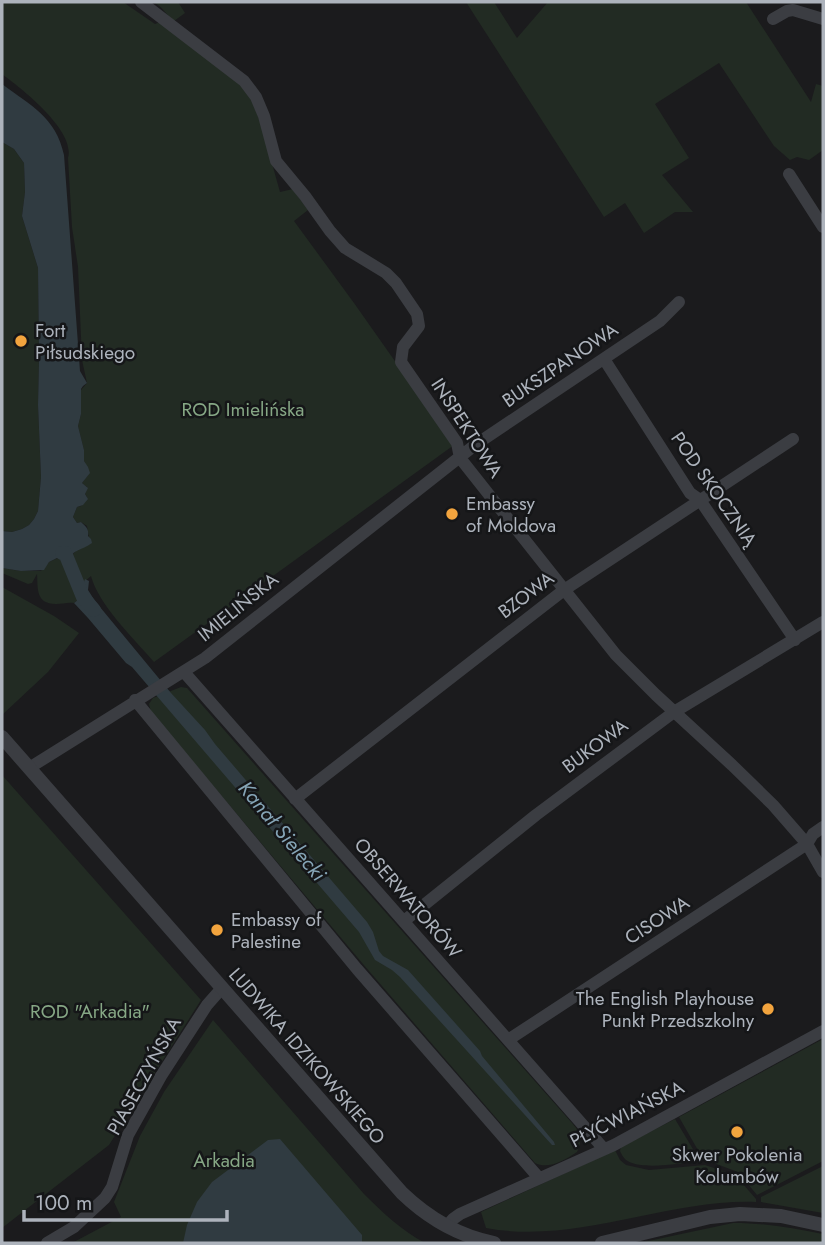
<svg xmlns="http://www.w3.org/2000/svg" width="825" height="1245" viewBox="0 0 825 1245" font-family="Jost,sans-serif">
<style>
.green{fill:#222b23}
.water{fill:#303b41}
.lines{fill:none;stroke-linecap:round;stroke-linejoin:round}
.canal{stroke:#303b41;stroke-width:14}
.minor{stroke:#3b3d42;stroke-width:12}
.tertiary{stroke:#3b3d42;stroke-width:14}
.poi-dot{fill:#f2a43e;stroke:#151618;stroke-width:2.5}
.labels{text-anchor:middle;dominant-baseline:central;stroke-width:5;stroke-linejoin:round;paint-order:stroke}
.poi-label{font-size:19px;fill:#adb3bc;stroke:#151618;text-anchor:start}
.street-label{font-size:19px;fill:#adb3bc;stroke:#151618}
.park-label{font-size:19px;fill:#86a785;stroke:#151618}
.water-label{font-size:21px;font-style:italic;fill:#85a4b6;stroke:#151618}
</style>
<rect width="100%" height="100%" fill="#1b1b1d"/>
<!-- green -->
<path class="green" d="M2 2H123L155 24 160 22 239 81 252 101 261 124 280 192 293 189 308 210 294 221 354 303 454 445 154 662C134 639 98 604 91 576L84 582 81 590 83 596 74 603C67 602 63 604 56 604 35 604 38 587 37 574L32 583 28 584 2 573V568L21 571H41L49 562 62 556 67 560 70 566 72 565 70 557 89 538 87 526 81 522 77 523 73 517 77 507 81 506 87 497 85 494 87 487 84 485 82 483 88 475 84 461V450L78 426 81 414V390L87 383 82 360 78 267 72 227 68 158C76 131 22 89 2 74Z
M152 2H178L185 13 174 21C166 15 161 4 152 2Z
M466 2H494L517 38 548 2H746L811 102 816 84 823 86V150L809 160 797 157 790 160 774 146 719 63 655 104 689 158 662 175 693 212H675L644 233 625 203 604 217Z
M2 142 14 149 24 163 25 192 22 216 38 268 39 359 38 405 41 477 38 511 34 519 29 525 22 529 12 532 2 531Z
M2 587 54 616 79 633 48 672 2 715Z
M181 687 187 688 572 1123C580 1132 583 1140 577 1152 565 1160 548 1170 535 1163L363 964 151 712 149 704 153 698Z
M2 775 201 1000 109 1145 2 1228Z
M213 1020 364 1194C383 1213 401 1230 425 1243H72L121 1217 114 1202 140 1136 164 1092Z
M823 1039V1161L757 1195 738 1172 703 1159 679 1117Z
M675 1119 700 1161C681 1163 642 1171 626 1160 623 1157 622 1155 620 1151L621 1147Z
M615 1150 620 1160 626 1165 649 1170 705 1165 735 1175 756 1199V1202C665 1199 577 1245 486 1228L481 1212Z
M823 1166V1213L761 1202V1197Z
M733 1223C765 1223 792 1228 823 1234V1243H639Z"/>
<!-- water -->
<path class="water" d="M2 84C31 106 56 117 64 155L80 371 87 383 83 386 81 389V414L78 426 84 450V461L88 467 90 473 82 483 88 488 85 494 88 499 83 505 77 507 73 517 77 523 81 522C86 527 89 528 88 536L91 539 92 543C80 552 68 549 72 565H69L67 560 61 556 49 562 44 570 21 571 2 568V531L12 532 22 529 29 525 34 519 38 511 41 477 38 405 39 359 38 268 22 216 25 192 24 163 14 149 2 142Z
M85 579 89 581 88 590 95 601 171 693 205 730 215 744 367 922 373 932 379 951 383 956 408 970 480 1051 482 1056 554 1142 555 1145H552L400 977 392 970 375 960 359 932 132 667 126 663 88 618 74 603 83 596 81 590Z
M280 1139 362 1235V1243H183L187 1225 197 1202 212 1182 268 1140Z"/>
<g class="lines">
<!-- canal -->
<path class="canal" d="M62 553H65L83 597 94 610"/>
<!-- minor -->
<path class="minor" d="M141 2 244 81 256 97 264 116 276 161 305 196 330 231 345 248 386 273 396 283 417 314 419 326 403 347 401 362 457 443 460 458 616 655 656 695 732 765 773 805 807 844 823 872
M773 19 787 11 793 10 823 19
M789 174 823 227
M604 359 690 493 700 500 795 640
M184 672 604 1149
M135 700 357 969 539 1178
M29 768 205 658 475 445 660 321 679 302
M295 799 564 590 793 439
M404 921 536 815 674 712 823 622
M508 1040 807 844 813 834 823 827
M447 1226 453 1219 460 1214 614 1145 823 1031
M47 1243 74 1227 105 1198 112 1187 128 1135 161 1076 207 1005 222 988"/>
<!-- tertiary -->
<path class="tertiary" d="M2 737 402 1193C427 1217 459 1236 494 1243
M602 1243 710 1217 740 1214 781 1216 823 1225"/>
</g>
<!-- markers -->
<g class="poi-dot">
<circle cx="21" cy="341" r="7"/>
<circle cx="452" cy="514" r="7"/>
<circle cx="217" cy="930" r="7"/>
<circle cx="768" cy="1009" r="7"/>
<circle cx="737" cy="1132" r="7"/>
</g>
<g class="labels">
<!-- poi labels -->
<g class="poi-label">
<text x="35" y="330">Fort<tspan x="35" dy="22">Piłsudskiego</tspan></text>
<text x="466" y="503">Embassy<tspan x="466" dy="22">of Moldova</tspan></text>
<text x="231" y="919">Embassy of<tspan x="231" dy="22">Palestine</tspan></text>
<text x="754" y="998" text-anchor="end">The English Playhouse<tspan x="754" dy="22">Punkt Przedszkolny</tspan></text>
<text x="737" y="1154" text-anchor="middle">Skwer Pokolenia<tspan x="737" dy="22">Kolumbów</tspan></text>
</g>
<!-- street labels -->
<g class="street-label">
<text transform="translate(560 365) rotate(-34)">BUKSZPANOWA</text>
<text transform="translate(467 428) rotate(57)">INSPEKTOWA</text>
<text transform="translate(714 489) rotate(55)">POD SKOCZNIĄ</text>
<text transform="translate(526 595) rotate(-37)">BZOWA</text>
<text transform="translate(238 607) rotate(-39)">IMIELIŃSKA</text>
<text transform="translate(595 746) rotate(-37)">BUKOWA</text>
<text transform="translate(408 898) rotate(49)">OBSERWATORÓW</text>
<text transform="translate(657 920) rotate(-33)">CISOWA</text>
<text transform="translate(307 1056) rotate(49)">LUDWIKA IDZIKOWSKIEGO</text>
<text transform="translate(144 1076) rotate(-61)">PIASECZYŃSKA</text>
<text transform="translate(627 1114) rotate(-27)">PŁYĆWIAŃSKA</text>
</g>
<!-- park labels -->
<g class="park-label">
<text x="243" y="409">ROD Imielińska</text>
<text x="90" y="1011">ROD "Arkadia"</text>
<text x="224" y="1160">Arkadia</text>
</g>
<!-- water labels -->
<g class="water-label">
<text transform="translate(282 831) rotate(50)">Kanał Sielecki</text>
</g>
</g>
<!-- border -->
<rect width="825" height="1245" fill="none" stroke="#adb3bc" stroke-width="7"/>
<!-- scale -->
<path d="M24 1210v10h203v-10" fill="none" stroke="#adb3bc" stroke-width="3.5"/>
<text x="35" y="1210" font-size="21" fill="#adb3bc" stroke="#151618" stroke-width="5" paint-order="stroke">100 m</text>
</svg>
